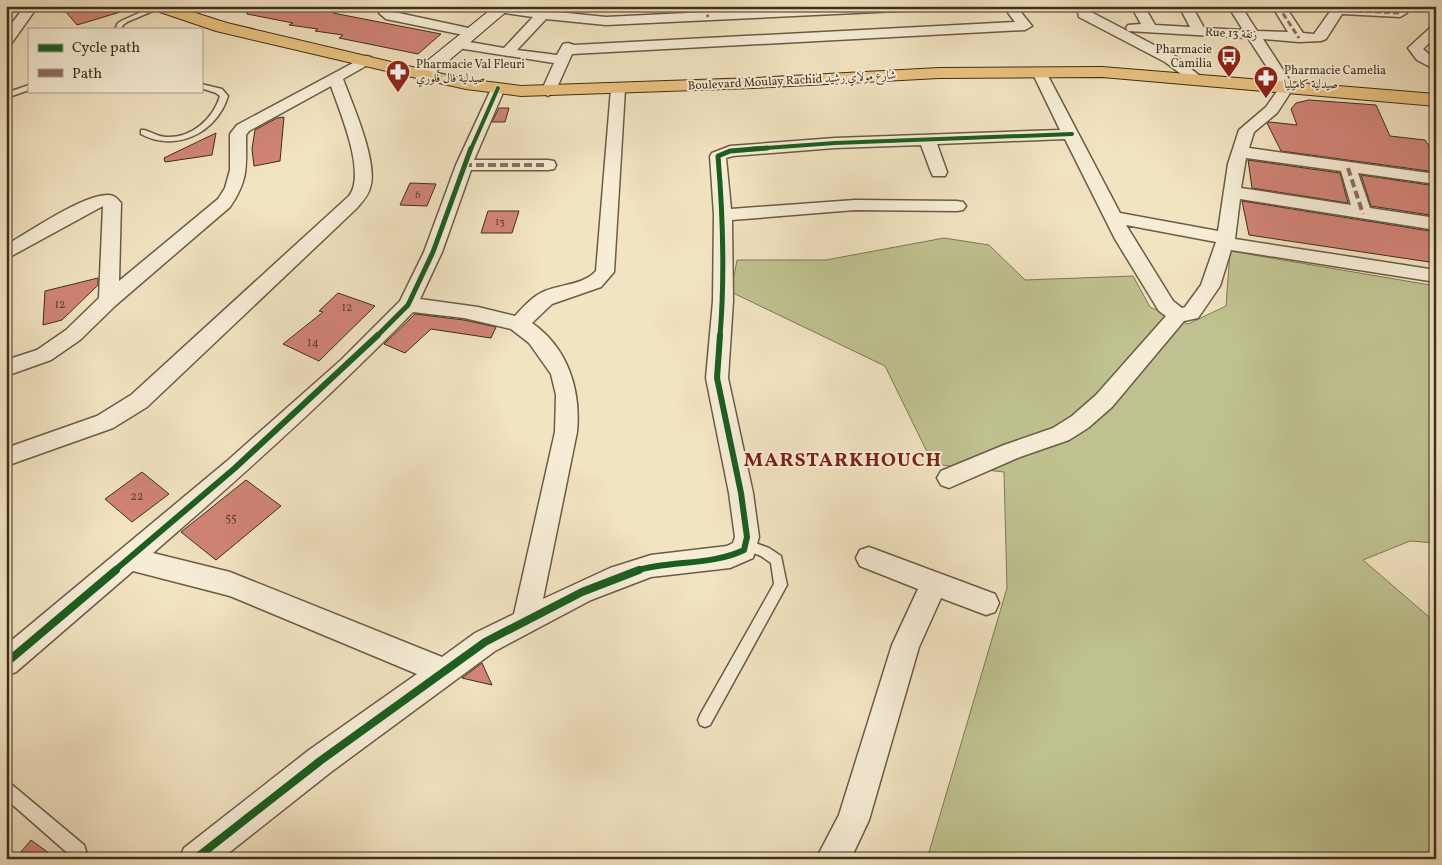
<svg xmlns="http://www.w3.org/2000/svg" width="1442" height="865" viewBox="0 0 1442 865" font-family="Vollkorn,Amiri,serif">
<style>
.green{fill:#bfc290;stroke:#7e7856}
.building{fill:#d18477;stroke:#3d2f1c}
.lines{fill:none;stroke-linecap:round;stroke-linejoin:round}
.lane-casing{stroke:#6a5c45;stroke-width:3}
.street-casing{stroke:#6a5c45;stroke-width:3}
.secondary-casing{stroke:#3d2f1c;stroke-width:2}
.primary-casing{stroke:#3d2f1c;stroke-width:2}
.lane{fill:#f7edd7;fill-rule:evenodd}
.street{fill:#f7edd7;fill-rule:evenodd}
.secondary{fill:#f7edd7;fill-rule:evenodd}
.primary{fill:#e9c280;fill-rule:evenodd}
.quiet-far1{stroke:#8d6e63;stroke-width:3;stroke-dasharray:6 3;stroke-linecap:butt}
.quiet{stroke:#8d6e63;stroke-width:4;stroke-dasharray:8 4;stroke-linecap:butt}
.cycleway-far3-casing{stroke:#f7edd7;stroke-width:5.5}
.cycleway-far2-casing{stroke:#f7edd7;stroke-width:8}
.cycleway-far1-casing{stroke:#f7edd7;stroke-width:9}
.cycleway-casing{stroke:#f7edd7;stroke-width:11}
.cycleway-far3{stroke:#1b5e20;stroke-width:4}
.cycleway-far2{stroke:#1b5e20;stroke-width:5}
.cycleway-far1{stroke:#1b5e20;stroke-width:6}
.cycleway{stroke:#1b5e20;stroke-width:8}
.labels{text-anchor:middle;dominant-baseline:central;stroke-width:4;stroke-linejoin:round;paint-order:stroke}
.far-number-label{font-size:11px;fill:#624433}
.far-street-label{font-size:12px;fill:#3d2f1c;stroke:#f7edd7}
.far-poi-label{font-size:12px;fill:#3d2f1c;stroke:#f7edd7;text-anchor:start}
.number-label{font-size:12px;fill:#624433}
.district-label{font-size:20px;font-weight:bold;letter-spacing:1px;fill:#7a1f14;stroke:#f7edd7}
</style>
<rect width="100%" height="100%" fill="#f2e3c1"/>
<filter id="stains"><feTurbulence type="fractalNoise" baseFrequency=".004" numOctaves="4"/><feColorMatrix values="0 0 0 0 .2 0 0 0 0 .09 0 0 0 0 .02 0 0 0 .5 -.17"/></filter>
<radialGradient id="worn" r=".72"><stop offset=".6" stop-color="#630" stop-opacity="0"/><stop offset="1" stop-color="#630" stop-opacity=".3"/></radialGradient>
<!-- green -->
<path class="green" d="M944 238 989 245 1025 280 1133 276 1150 307 1188 324 1226 306 1230 251 1436 286V543L1410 541 1363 560 1436 623V859H927L1007 588 1004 472 933 464 885 366 731 292 737 260H826Z"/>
<!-- building -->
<path class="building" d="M61 6H126L127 10 77 25Z
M247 6H343L333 13 441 34 418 54 339 38 343 35 315 31 318 29 289 25 293 23 247 14Z
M1309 100 1376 105 1390 136 1425 140 1436 157V172L1281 151 1267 123 1270 122 1297 125 1291 109 1296 103Z
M499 108H509L505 122H492Z
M284 117 280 161 254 166 252 149 255 130 277 118Z
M216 133 212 155 165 162 164 158Z
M1248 160 1340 173 1348 203 1252 188Z
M1361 175 1436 186V216L1371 206Z
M410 183 436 184 427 206 400 205Z
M1242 201 1436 232V263L1249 235Z
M488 211H519L512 233H481Z
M98 278V285L62 320 43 325 45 291Z
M338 293 375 306 319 361 283 344 323 312 319 311Z
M415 314 464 320 496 327 491 338 431 329 405 353 384 344Z
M142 472 169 494 132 522 105 499Z
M246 480 281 506 216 560 181 532Z
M482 663 492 685 462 678Z
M31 840 57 859H15Z"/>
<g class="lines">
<defs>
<path id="lane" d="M155 6 162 7 127 22 123 25 121 29H115L118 23 123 20Z
M201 84 222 89 228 96C217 133 175 153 141 134V130H144C152 132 158 137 167 137 192 138 213 119 220 96L216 93 201 88Z
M29 85V90L6 98V93Z
M747 540 769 548 781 556 787 585 710 725 705 727 700 725 698 720 700 715 774 584 771 563 761 556 743 549 741 545 743 541Z
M6 782 11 784 84 845 86 851 84 857 78 859 72 857 6 799Z"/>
<path id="street" d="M25 6H38L11 44 6 45V31Z
M385 6H398L394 12 473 29 480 33 473 37 386 19 379 13Z
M497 6 606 17 832 6H925L919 10 606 25 546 19 517 50 557 55 563 44 568 43 574 45 1015 22 1003 6H1016L1032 26 1025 30 572 54 555 92 548 96 541 92 554 63 458 48 451 44 458 40 504 48 533 17 497 12 495 9Z
M1077 6H1091V12L1175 56 1205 80 1198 84 1193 83 1165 62 1079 17Z
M1131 6H1144L1155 25 1190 27 1179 6H1192L1204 28 1243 30 1228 6H1241L1257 31 1288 32 1272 6H1285L1303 33 1314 34 1334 6 1405 10 1407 13 1400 17 1342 14 1326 39 1321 41 1299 42 1263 39 1294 87 1277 113 1254 132 1249 148 1436 174V184L1358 173 1370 208 1436 218V230L1240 199 1235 239 1436 270V282L1231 250 1220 286 1198 318 1184 321 1112 407 1088 428 1069 440 1020 457 949 488 941 485 937 478 941 471 1004 445 1053 428 1072 416 1096 395 1166 316 1159 311 1115 239 1065 139 937 144 947 172 945 176H933L931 172 921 145 835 148 733 156 726 158 731 209 855 200 957 201 963 202 966 206 963 210 957 211 855 210 732 220 733 301 728 378 753 493 759 537 753 558 730 568 651 577 591 600 495 651 331 772 221 859H179L184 848 309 750 417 674 230 596 133 571 16 672 6 676V645L227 461 341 360 400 301 424 252 456 165 493 85 498 84 505 88 474 160H548L554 161 556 165 554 169 548 170H471L442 252 420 299 478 307 515 316C524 306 533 296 545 291 562 284 583 285 596 271L611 89 618 85 625 89 614 272 601 287 552 304 532 323C568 348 581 390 577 432L543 599 610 568 651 555 727 546 733 543 735 537 729 493 706 378 713 301 714 215 710 156 712 153 730 146 835 138 1060 130 1032 72 1039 68 1046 72 1120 213 1218 231 1228 164 1239 130 1266 107 1280 87 1248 38 1128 31 1126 28 1128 25 1141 24ZM1246 158 1341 171 1351 205 1241 188ZM1126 225 1216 242 1201 285 1185 307 1182 308 1173 301ZM413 312 464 318 511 329 529 343 551 374 556 395 555 432 514 614 475 633 442 657 230 572 153 553C242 476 330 397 413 312Z
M1436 26V37L1423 49 1436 60V70L1417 60 1408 48 1431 27Z
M366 56 371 57 373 60 371 63 343 79C352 103 379 164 370 188 368 196 362 202 357 208L147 407 113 428 6 466V448L97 416 131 395 349 196C367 173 339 110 331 86L249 131 246 135C246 166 249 179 230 207L116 305 80 340 51 360 6 376V360L37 350 66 330 99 298 103 206 6 259V245C31 231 82 195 108 195 114 195 117 198 121 203L119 281 218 199 225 188 230 170V134L237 125Z
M869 547 995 594 999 603 995 612 986 615 941 598 919 647 869 820 853 854 850 859H816L839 815 892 645 918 589 860 566 856 558 860 550Z"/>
<path id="secondary" d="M495 6H513L439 69 431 79H419L416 75 427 61Z"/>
<path id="primary" d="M149 6H174L227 23 425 70 466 79 521 86 754 78 939 68 1102 67 1436 94V106L1102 77 939 78 754 88 521 96 466 89 425 80 216 31 151 9Z"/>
</defs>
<!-- lane casing -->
<use href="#lane" class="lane-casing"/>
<!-- street casing -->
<use href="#street" class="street-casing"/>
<!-- secondary casing -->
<use href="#secondary" class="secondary-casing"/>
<!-- primary casing -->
<use href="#primary" class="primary-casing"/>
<!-- lane -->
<use href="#lane" class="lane"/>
<!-- street -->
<use href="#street" class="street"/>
<!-- secondary -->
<use href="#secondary" class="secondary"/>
<!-- primary -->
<use href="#primary" class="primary"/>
<!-- quiet-far1 -->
<path class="quiet-far1" d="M705 6 708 17
M1278 6 1299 38
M1339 10 1400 13"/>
<!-- quiet -->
<path class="quiet" d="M464 165H548
M1348 168 1363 214"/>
<defs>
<path id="cycleway-far3" d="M471 149 498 88
M750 149 835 143 1072 134"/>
<path id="cycleway-far2" d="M377 336 408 305 433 252 471 148
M720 336C725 276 723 216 718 156L730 151 767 148"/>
<path id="cycleway-far1" d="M114 571 235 468 378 335
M635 571C670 560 711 566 744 550L747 537 741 493 717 378 720 335"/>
<path id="cycleway" d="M6 663 116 570
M195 859 320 761 485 642 582 592 639 570"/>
</defs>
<!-- cycleway-far3 casing -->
<use href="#cycleway-far3" class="cycleway-far3-casing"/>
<!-- cycleway-far2 casing -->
<use href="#cycleway-far2" class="cycleway-far2-casing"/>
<!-- cycleway-far1 casing -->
<use href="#cycleway-far1" class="cycleway-far1-casing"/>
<!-- cycleway casing -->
<use href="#cycleway" class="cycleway-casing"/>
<!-- cycleway-far3 -->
<use href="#cycleway-far3" class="cycleway-far3"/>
<!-- cycleway-far2 -->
<use href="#cycleway-far2" class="cycleway-far2"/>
<!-- cycleway-far1 -->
<use href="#cycleway-far1" class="cycleway-far1"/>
<!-- cycleway -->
<use href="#cycleway" class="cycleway"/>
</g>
<!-- icons -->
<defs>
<symbol id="bus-pin" viewBox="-11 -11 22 30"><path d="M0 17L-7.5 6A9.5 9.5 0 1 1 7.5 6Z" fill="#8f2418" stroke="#f7edd7"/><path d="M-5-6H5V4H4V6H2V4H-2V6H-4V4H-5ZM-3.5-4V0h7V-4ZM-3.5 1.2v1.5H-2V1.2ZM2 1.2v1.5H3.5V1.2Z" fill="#fff"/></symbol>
<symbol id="pharmacy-pin" viewBox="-11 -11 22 30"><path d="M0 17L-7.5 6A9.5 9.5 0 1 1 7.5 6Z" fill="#8f2418" stroke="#f7edd7"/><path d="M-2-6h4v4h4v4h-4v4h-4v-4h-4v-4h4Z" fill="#fff"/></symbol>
</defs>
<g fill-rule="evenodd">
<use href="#bus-pin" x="1215" y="43" width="28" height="38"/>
<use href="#pharmacy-pin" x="384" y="58" width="28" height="38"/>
<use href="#pharmacy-pin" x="1252" y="64" width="28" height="38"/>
</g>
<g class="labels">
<!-- far-number labels -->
<g class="far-number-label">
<text x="418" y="195">6</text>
<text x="500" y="222">13</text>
</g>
<!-- far-street labels -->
<g class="far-street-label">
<text transform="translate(1231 34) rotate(3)">Rue 13 زنقة</text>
<text transform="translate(792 81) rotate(-3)">Boulevard Moulay Rachid شارع مولاي رشيد</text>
</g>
<!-- far-poi labels -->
<g class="far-poi-label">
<text x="1212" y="50" text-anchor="end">Pharmacie<tspan x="1212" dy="14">Camilia</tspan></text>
<text x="416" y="65">Pharmacie Val Fleuri<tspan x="416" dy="14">صيدلية فال فلوري</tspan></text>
<text x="1284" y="71">Pharmacie Camelia<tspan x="1284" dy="14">صيدلية كاميليا</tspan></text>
</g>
<!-- number labels -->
<g class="number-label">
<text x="60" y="305">12</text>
<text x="347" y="308">12</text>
<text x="313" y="343">14</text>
<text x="137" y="497">22</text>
<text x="231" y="519">55</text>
</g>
<!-- district labels -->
<g class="district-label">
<text x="843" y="461">MARSTARKHOUCH</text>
</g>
</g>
<!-- margin -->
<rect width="1442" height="865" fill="none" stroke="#f2e3c1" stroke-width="25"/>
<rect x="8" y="8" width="1427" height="850" fill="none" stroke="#3d2f1c" stroke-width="2.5"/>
<rect x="12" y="12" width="1417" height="840" fill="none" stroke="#3d2f1c"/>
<!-- legend -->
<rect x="28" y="28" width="175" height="65" fill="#f7edd7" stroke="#ada18c"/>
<rect x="38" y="44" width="25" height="8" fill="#1b5e20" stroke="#ada18c"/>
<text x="72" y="52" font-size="15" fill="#3d2f1c">Cycle path</text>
<rect x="38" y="69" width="25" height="8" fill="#8d6e63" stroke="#ada18c"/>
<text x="72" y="78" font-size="15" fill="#3d2f1c">Path</text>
<rect width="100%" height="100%" filter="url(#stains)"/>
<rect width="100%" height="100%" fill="url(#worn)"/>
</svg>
